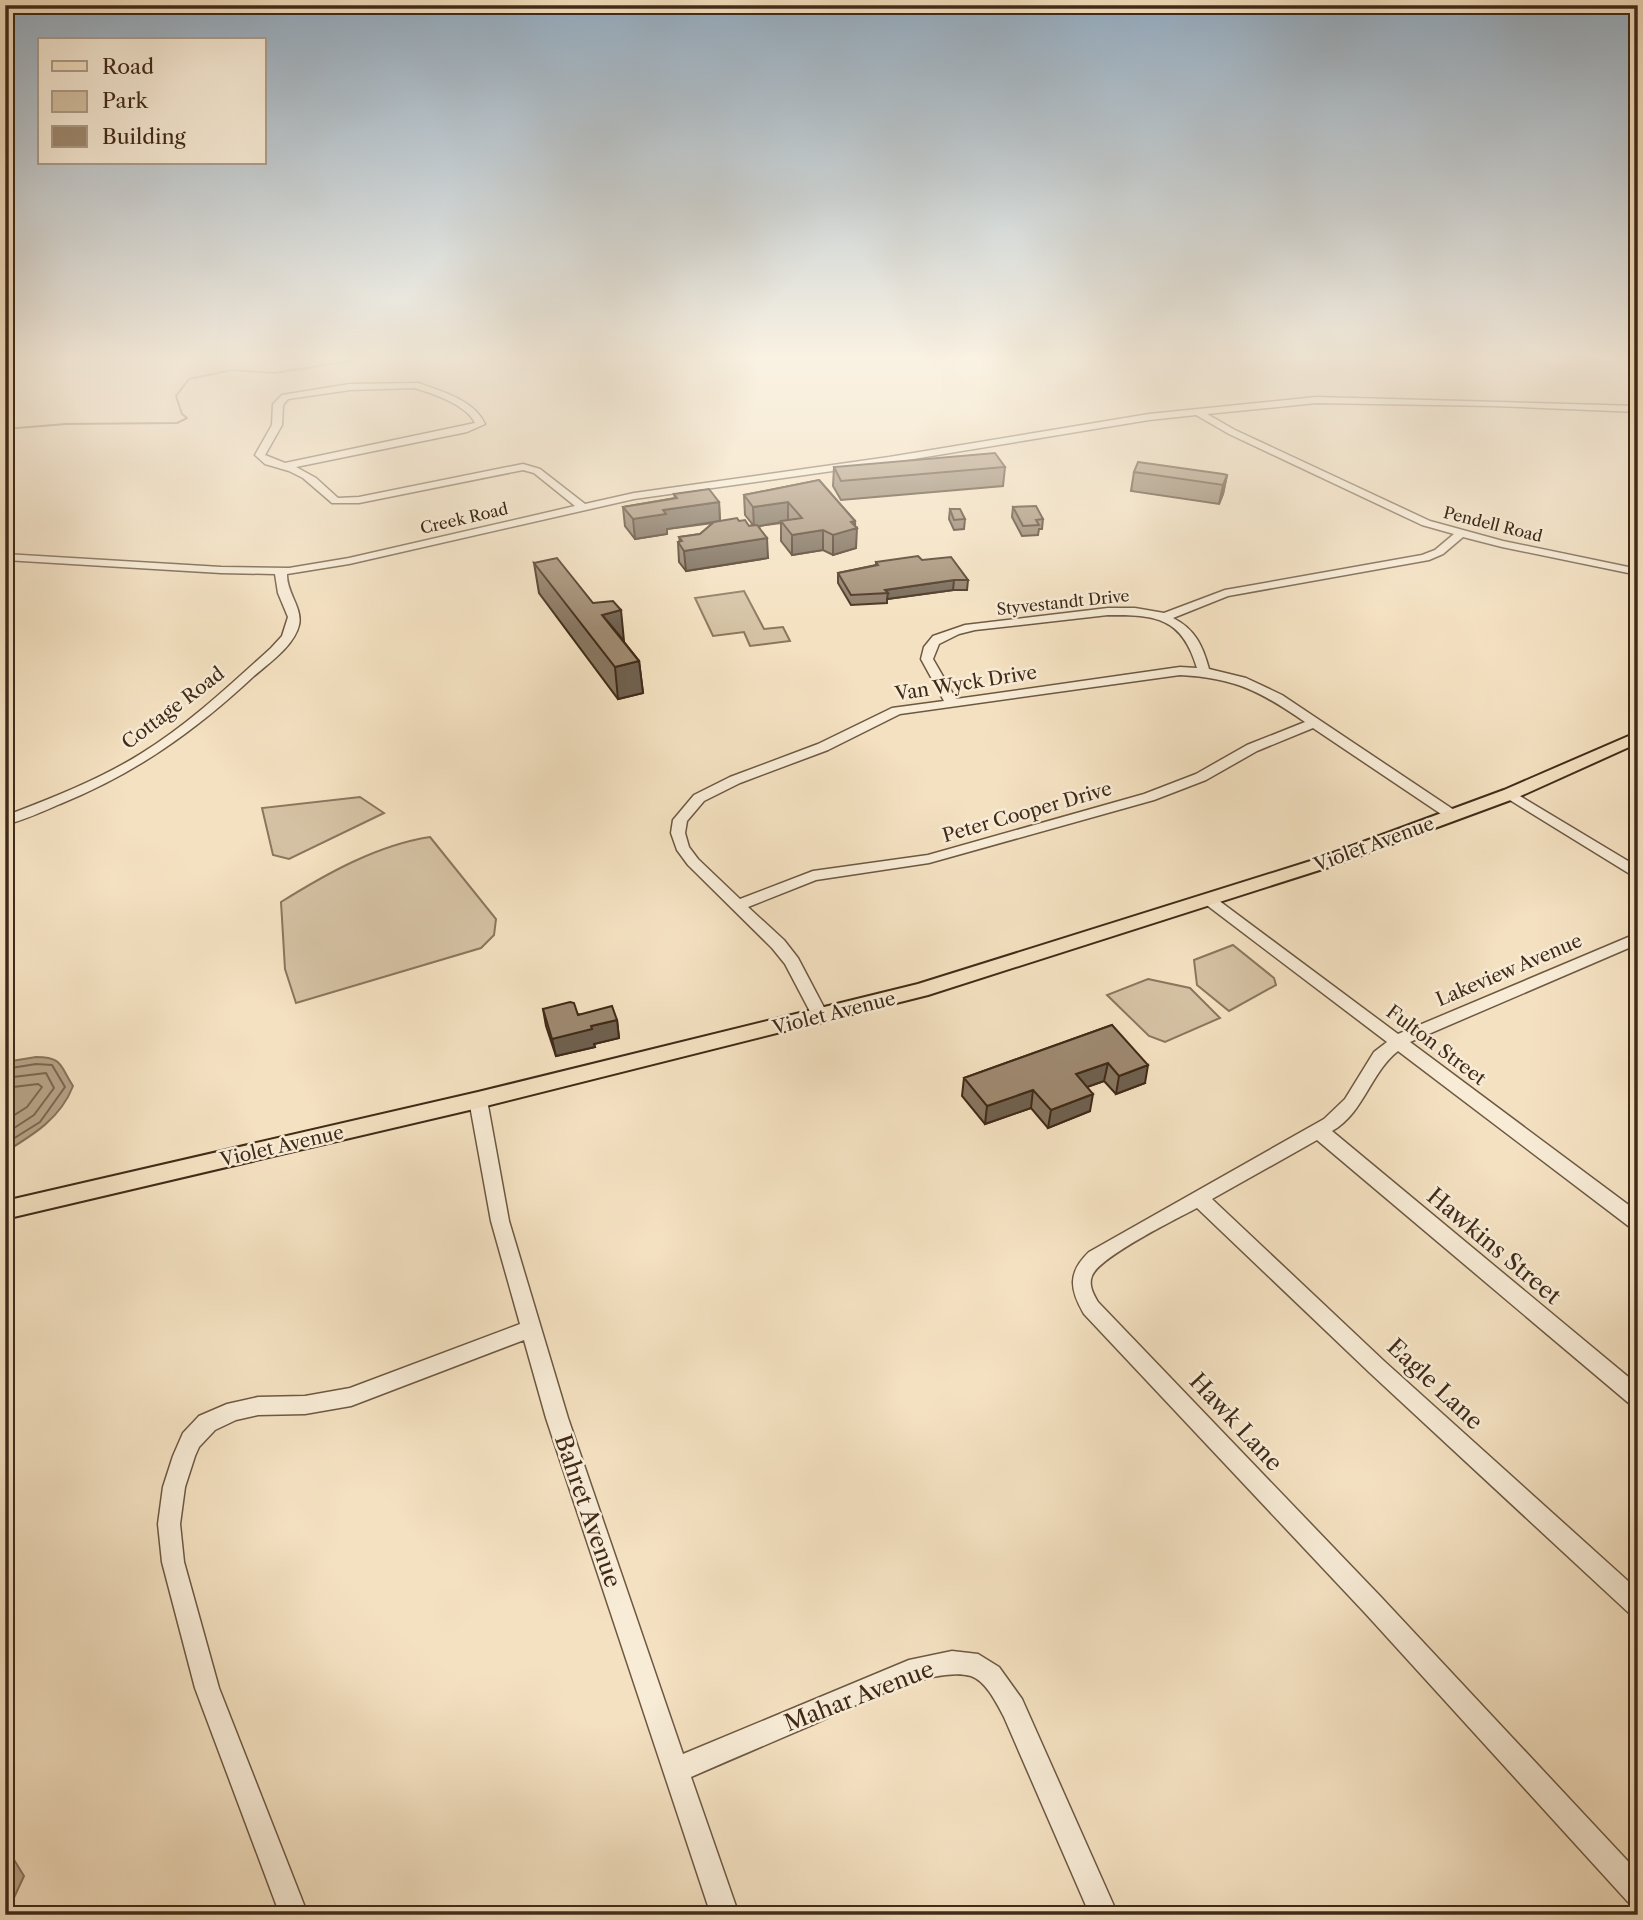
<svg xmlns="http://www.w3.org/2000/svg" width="1643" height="1920" viewBox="0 0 1643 1920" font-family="'Libre Caslon Text',serif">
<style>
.green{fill:#d5c2a4;stroke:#8a765e;stroke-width:2}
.water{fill:#b7a388;stroke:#87735b;stroke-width:2}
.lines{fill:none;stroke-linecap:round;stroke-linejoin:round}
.shore{stroke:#7c6650;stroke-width:2}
.stream{stroke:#87735b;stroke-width:2}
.minor-casing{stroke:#6d5842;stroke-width:3}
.major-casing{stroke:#402a18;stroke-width:4}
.minor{fill:#f8ecd7;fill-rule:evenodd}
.major{fill:#f4e1c1;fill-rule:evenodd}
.wall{fill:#887660;stroke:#402a18;stroke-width:2}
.shaded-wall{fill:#6f604e;stroke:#402a18;stroke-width:2}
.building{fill:#9e8970;stroke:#402a18;stroke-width:2}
.labels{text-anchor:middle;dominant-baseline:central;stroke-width:5;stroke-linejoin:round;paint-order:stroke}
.far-street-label{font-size:16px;fill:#402a18;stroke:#f8ecd7}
.street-label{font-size:19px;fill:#402a18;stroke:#f8ecd7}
.near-street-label{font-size:23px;fill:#402a18;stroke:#f8ecd7}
</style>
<rect width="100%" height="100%" fill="#f4e1c1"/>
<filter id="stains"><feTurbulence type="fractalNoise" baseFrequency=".00286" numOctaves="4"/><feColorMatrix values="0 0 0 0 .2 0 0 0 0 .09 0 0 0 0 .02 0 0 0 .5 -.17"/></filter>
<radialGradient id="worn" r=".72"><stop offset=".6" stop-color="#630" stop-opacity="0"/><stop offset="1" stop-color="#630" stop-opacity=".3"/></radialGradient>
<!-- green -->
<path class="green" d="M744 591 764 629 783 627 790 641 750 646 744 632 713 636 695 598Z
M360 797 384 813 289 859 273 855 262 808Z
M430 837 496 919 494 935 481 948 296 1003 285 969 281 902C326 874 377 845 430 837Z
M1233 945 1274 978 1276 985 1229 1011 1197 985 1194 960Z
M1148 979 1190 988 1220 1018 1165 1042 1149 1036 1107 995Z"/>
<!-- water -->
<path class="water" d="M36 1057C63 1057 60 1066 73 1086 61 1118 33 1135 5 1152V1062Z
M5 1845 24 1876 6 1915H5Z"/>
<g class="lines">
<!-- shore -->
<path class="shore" d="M5 1069 36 1064 52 1065 65 1087 40 1122 5 1144
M5 1078 46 1073 54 1088 34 1115 5 1134
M5 1088 38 1084 42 1087 27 1107 5 1121"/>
<!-- stream -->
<path class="stream" d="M5 429 66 424 177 423 187 418 182 414 176 396 189 379 232 370 274 373 363 359"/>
<defs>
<path id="minor" d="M418 383C441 391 474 400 485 424L467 432 296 467 316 478 338 498 359 497 523 464 540 469 585 504 634 493 889 457 1149 414 1316 397 1638 406V412L1494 406 1316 403 1207 414 1235 430 1430 521 1503 541 1638 569V575L1502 547 1463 537 1443 554 1429 560 1228 596 1173 618C1195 629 1203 646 1209 669L1246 678 1282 695 1457 812 1459 815 1457 818H1447L1313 728 1257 751 1206 780 1154 800 929 863 816 880 748 907 784 940 798 958 829 1017 821 1023 815 1021 785 964 772 948 688 865 677 850 671 833 673 820 694 795 730 777 818 744 892 708 944 701 921 659 924 647 933 636 965 625 1108 608H1135L1164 613 1225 590 1422 555 1435 550 1454 534 1422 525 1229 434 1196 415 1149 420 889 463 634 499 349 564 287 574C286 592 303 608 299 625 294 646 269 663 254 676 194 732 136 773 60 804 42 812 24 820 5 825V816C52 798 99 780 142 753 189 724 230 685 271 648L282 636 288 617 278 593 275 574 221 573 5 560V554L221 567 289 568 349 558 575 506 534 473 523 470 359 503H332L303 478 289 471 265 464 255 455 272 425 273 404 282 395 350 384ZM414 388C432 393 467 405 475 423L285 463 265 455 282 425 283 405 288 399 350 390ZM1108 615C1156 615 1182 617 1197 668L1180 667 956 699 933 659 939 644 959 634 975 630ZM1180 675C1235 678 1260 691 1305 722L1247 745 1196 774 1144 794 928 855 813 871 740 899 698 859 689 847 685 833 687 821 704 801 740 783 828 750 900 714Z
M1510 790 1638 867V879L1505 797 1503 794Z
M1209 895 1214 897 1398 1034 1638 933V944L1410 1042 1638 1212V1231L1631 1228 1398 1051C1370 1073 1364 1113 1332 1131L1638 1385V1407L1631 1405 1317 1140 1212 1199 1384 1361 1638 1590V1618L1630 1614 1370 1373 1197 1208C1176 1219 1099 1257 1092 1276 1088 1285 1094 1295 1098 1302L1381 1597 1638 1872V1905L1628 1902 1365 1613 1084 1314C1070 1290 1067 1273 1089 1252L1324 1119 1345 1099 1374 1052 1387 1042 1204 903 1201 900 1204 897Z
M478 1094 484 1095 487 1100 509 1221 568 1418 683 1754 909 1660 952 1651 978 1654 999 1667 1022 1699 1118 1915H1090L1004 1717C997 1704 986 1681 971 1676 931 1665 851 1708 814 1724 773 1742 732 1759 691 1777L739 1915H711L546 1418 524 1340 351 1406 305 1414 258 1415 236 1420 215 1430 199 1447 195 1456 185 1487 180 1524 184 1562 219 1688 308 1915H280L195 1688 162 1562 158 1524 163 1487 173 1456 183 1433 199 1416 227 1404 258 1397 305 1396 350 1388 520 1324 491 1221 469 1100 472 1095Z"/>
<path id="major" d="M1638 732V743L1516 798 1329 867 928 995 478 1108 5 1219V1201L478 1092 918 984 1317 859 1504 790Z"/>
</defs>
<!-- minor casing -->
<use href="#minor" class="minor-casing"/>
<!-- major casing -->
<use href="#major" class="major-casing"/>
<!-- minor -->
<use href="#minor" class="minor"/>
<!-- major -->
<use href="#major" class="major"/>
</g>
<!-- wall -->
<path class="wall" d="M834 467H1005L1003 486 841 500 833 486Z
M1134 472 1227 475 1223 494 1219 504 1131 491Z
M819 480 855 521 856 548 833 555 823 550 792 555 781 541V523L759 526 768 558 686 571 679 562 678 542 680 541 679 537 700 534 713 523 667 529V534L635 539 625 526 623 507 675 498 674 494 719 502 720 521H739L749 526 753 525 745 515 744 495Z
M1013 507 1043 519 1042 529H1039L1038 535 1022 536 1012 517Z
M950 509 965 519 964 529 954 530 949 519Z
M876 562 968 580 967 590H953L887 599V603L851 605 838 583V573L876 565Z
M534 563 624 642 639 661 643 693 618 699 539 593Z
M543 1009 617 1020 619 1038 594 1044 595 1047 556 1056 546 1026Z
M1112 1025 1145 1083 1116 1094 1104 1081 1087 1087 1090 1111 1048 1128 1031 1108 985 1124 962 1096 964 1078Z"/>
<!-- shaded-wall -->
<path class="shaded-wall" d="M1227 475 1223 494 1219 504 1223 485Z
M719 502 720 521 667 529V534L635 539 633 519 663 510Z
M788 502V521L754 527 753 507Z
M855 521V529L857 528 856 548 833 555V535L851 522Z
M823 530V550L792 555V535Z
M767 538 768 558 686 571 684 551Z
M954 580 953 590 887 599 888 593 885 590Z
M621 610 624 641 602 615Z
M639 661 643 693 618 699 615 667Z
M617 1020 619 1038 594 1044 595 1047 556 1056 552 1039 591 1026Z
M1108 1063 1104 1081 1073 1092 1076 1074Z
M1148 1065 1145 1083 1116 1094 1119 1076Z
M1033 1090 1031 1108 985 1124 987 1106Z
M1093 1094 1090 1111 1048 1128 1051 1110Z"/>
<!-- building -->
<path class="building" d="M995 453 1005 467 841 481 834 467Z
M1138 462 1223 474 1227 475 1223 485 1134 472Z
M819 480 855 521 851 522 857 528 833 535 823 530 792 535 781 521 802 518 788 502 753 507 744 495Z
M709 489 719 502 663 510 666 514 633 519 623 507 677 498 674 494Z
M1036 506 1043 519 1036 520 1039 525 1023 526 1013 507Z
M950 509H960L965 519 954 520Z
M737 518 739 521 745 520 749 526 757 525 767 538 684 551 678 542 682 541 679 537 700 534 714 522Z
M918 556 922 560 951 557 968 580H954L885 590 888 593 851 595 838 573 878 565 876 562Z
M557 558 593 603 613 601 621 610 602 615 639 661 615 667 534 563Z
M570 1002 574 1003 578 1015 612 1006 617 1020 591 1026 592 1029 552 1039 543 1009Z
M1112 1025 1148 1065 1119 1076 1108 1063 1076 1074 1093 1094 1051 1110 1033 1090 987 1106 964 1078Z"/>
<!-- sky -->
<linearGradient id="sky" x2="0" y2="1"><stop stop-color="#94adc2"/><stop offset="0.57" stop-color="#faf2e3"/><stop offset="1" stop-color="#faf2e3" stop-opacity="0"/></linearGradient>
<rect width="1643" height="628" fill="url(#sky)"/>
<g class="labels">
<!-- far-street labels -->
<g class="far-street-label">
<text transform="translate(464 518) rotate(-13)">Creek Road</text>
<text transform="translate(1493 524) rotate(14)">Pendell Road</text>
<text transform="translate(1063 602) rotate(-6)">Styvestandt Drive</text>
</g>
<!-- street labels -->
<g class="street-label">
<text transform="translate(966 683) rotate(-9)">Van Wyck Drive</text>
<text transform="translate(173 708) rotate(-37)">Cottage Road</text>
<text transform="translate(1027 812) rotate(-16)">Peter Cooper Drive</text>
<text transform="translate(1374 844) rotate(-20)">Violet Avenue</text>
<text transform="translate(1509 970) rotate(-23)">Lakeview Avenue</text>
<text transform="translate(834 1013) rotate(-14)">Violet Avenue</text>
<text transform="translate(1436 1045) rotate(37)">Fulton Street</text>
<text transform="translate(282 1146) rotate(-13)">Violet Avenue</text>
</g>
<!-- near-street labels -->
<g class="near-street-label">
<text transform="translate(1494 1246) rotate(40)">Hawkins Street</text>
<text transform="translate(1435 1384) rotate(43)">Eagle Lane</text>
<text transform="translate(1236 1422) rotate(47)">Hawk Lane</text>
<text transform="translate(588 1511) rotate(71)">Bahret Avenue</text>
<text transform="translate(859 1696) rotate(-21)">Mahar Avenue</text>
</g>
</g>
<!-- margin -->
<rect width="1643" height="1920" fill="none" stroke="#f4e1c1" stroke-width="28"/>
<rect x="7" y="7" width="1629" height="1906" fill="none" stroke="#402a18" stroke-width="3.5"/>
<rect x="14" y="14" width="1615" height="1892" fill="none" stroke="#402a18" stroke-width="2"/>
<!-- legend -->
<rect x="38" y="38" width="228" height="126" fill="#f8ecd7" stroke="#ae9e8b" stroke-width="2"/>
<rect x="52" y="61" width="35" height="10" fill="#f4e1c1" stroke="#ae9e8b" stroke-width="2"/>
<text x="102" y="74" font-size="21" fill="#402a18">Road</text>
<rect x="52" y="91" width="35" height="21" fill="#d5c2a4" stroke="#ae9e8b" stroke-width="2"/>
<text x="102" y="108" font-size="21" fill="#402a18">Park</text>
<rect x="52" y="126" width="35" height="21" fill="#9e8970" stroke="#ae9e8b" stroke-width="2"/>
<text x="102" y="144" font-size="21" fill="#402a18">Building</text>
<rect width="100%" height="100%" filter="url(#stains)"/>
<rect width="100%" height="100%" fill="url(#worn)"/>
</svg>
